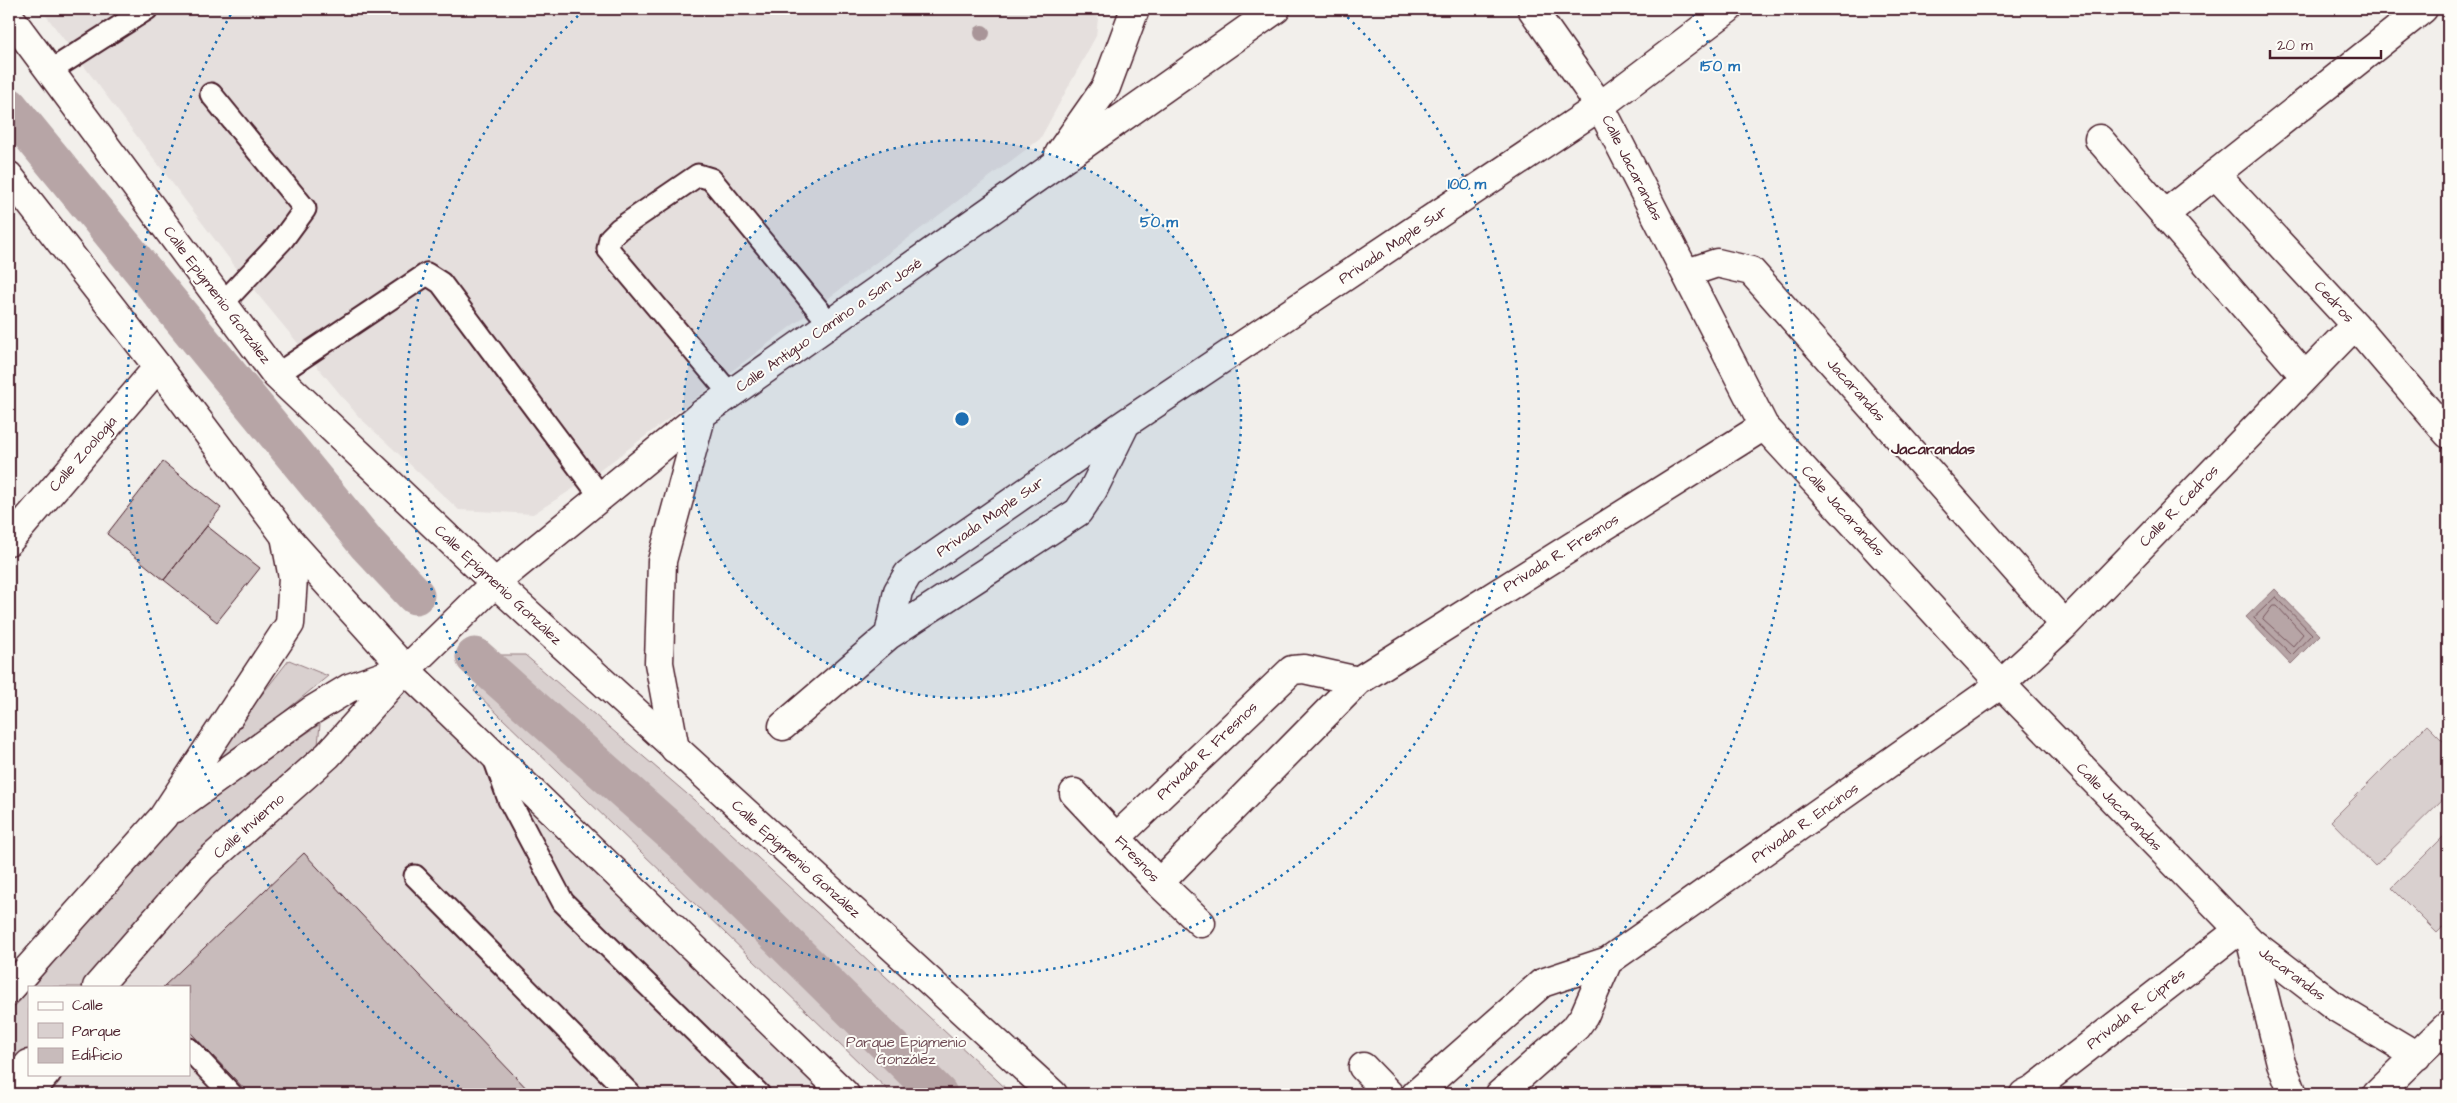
<svg xmlns="http://www.w3.org/2000/svg" width="2457" height="1103" viewBox="0 0 2457 1103" font-family="'Architects Daughter',sans-serif">
<style>
.built{fill:#e5dfdd}
.green{fill:#d9d0cf;stroke:#92787d}
.water{fill:#b7a5a6;stroke:#8b6f75}
.lines{fill:none;stroke-linecap:round;stroke-linejoin:round}
.shore{stroke:#76555c;stroke-width:1}
.canal{stroke:#b7a5a6;stroke-width:39}
.building{fill:#c8bbbb;stroke:#4a1f2b}
.service-casing{stroke:#4a1f2b;stroke-width:25}
.minor-casing{stroke:#4a1f2b;stroke-width:31}
.tertiary-casing{stroke:#4a1f2b;stroke-width:31}
.secondary-casing{stroke:#4a1f2b;stroke-width:31}
.service{stroke:#fdfcf7;stroke-width:21}
.minor{stroke:#fdfcf7;stroke-width:28}
.tertiary{stroke:#fdfcf7;stroke-width:28}
.secondary{stroke:#fdfcf7;stroke-width:28}
.tree{fill:#a99598}
.ring{fill:none;stroke:#1f6fb2;stroke-width:2.5;stroke-dasharray:2.5 5}
.labels{text-anchor:middle;dominant-baseline:central;stroke-width:4;stroke-linejoin:round;paint-order:stroke}
.street-label{font-size:15px;fill:#4a1f2b;stroke:#fdfcf7}
.park-label{font-size:15px;fill:#6e4b54;stroke:#fdfcf7}
.neighbourhood-label{font-size:16px;font-weight:bold;fill:#4a1f2b;stroke:#fdfcf7}
.centre{fill:#1f6fb2;stroke:#fdfcf7;stroke-width:2.5}
.ring-label{font-size:15px;text-anchor:middle;font-weight:bold;fill:#1f6fb2;stroke:#fdfcf7;stroke-width:4;stroke-linejoin:round;paint-order:stroke}
</style>
<rect width="100%" height="100%" fill="#f2efeb"/>
<filter id="ink" filterUnits="userSpaceOnUse"><feTurbulence type="fractalNoise" baseFrequency=".02" numOctaves="2"/><feDisplacementMap in="SourceGraphic" scale="10" xChannelSelector="R" yChannelSelector="G"/><feConvolveMatrix kernelMatrix="1 2 1 2 8 2 1 2 1" color-interpolation-filters="sRGB"/></filter>
<g filter="url(#ink)">
<!-- built -->
<path class="built" d="M41 9H1099L1096 36 1040 139 587 480 533 514 459 510 359 417 240 273Z
M405 669 845 1094H9L29 1074H189V987H97Z"/>
<!-- green -->
<path class="green" d="M501 655H525L715 818 1012 1094H892L474 691Z
M289 660 328 676 183 795Z
M320 724 318 745 100 987H32L171 827Z
M2427 725 2448 746V794L2375 866 2331 821Z
M2448 832V922L2437 933 2392 888Z
M29 990V1066L9 1089V1013Z"/>
<!-- water -->
<path class="water" d="M2275 589 2320 635 2291 664 2246 617Z"/>
<g class="lines">
<!-- shore -->
<path class="shore" d="M2276 597 2312 634 2292 655 2254 618Z
M2273 606H2277L2303 634 2293 646 2263 619Z"/>
<!-- canal -->
<path class="canal" d="M9 107 367 544 415 595
M475 657 684 843 938 1094"/>
</g>
<!-- building -->
<path class="building" d="M163 462 221 508 164 580 107 534Z
M207 526 260 568 217 622 164 580Z
M304 853 359 912 532 1094H249L189 1031V987H163Z"/>
<g class="lines">
<defs>
<path id="service" d="M50 71 147 9
M211 94 305 209 283 239 223 303
M276 375 427 274 441 283 601 497
M730 394 608 249 610 238 619 229 698 175 711 179 830 324
M493 755 509 800 563 902 759 1094
M415 876 630 1094
M189 1049 231 1094
M33 1094 50 1074"/>
<path id="minor" d="M1532 9 1600 106 1764 426 2001 684 2251 942 2337 1008 2417 1056
M2099 139 2304 375
M2215 174 2355 325 2448 434
M2165 214 2423 9
M1687 273 1717 263 1751 271 2065 625
M9 541 158 367
M889 635 898 591 908 574 1126 423 1600 106 1728 9
M783 726 889 635 1078 512 1093 490 1124 427
M1074 793 1159 883 1201 923
M1117 837 1292 670 1304 669 1358 681
M1159 883 1358 681 1764 426
M2251 942 2281 1063 2293 1094
M1363 1067 1389 1094
M1416 1094 1542 983 1608 961 2001 684 2065 625 2355 325
M1500 1094 1576 1027 1584 1016 1608 961
M2024 1094 2034 1089 2239 930
M2377 1094 2448 1025"/>
<path id="tertiary" d="M1059 154 1106 87 1135 9
M675 749 659 663 662 561 702 414
M176 808 311 711 349 688 403 669
M97 987 201 868 328 755 405 669 417 659 495 583 702 414 1276 9
M9 990 163 817 290 624 293 578 285 536
M9 1087 29 1064"/>
<path id="secondary" d="M9 16 276 375 495 583 1053 1094
M9 176 158 367 285 536 405 669 845 1094"/>
</defs>
<!-- service casing -->
<use href="#service" class="service-casing"/>
<!-- minor casing -->
<use href="#minor" class="minor-casing"/>
<!-- tertiary casing -->
<use href="#tertiary" class="tertiary-casing"/>
<!-- secondary casing -->
<use href="#secondary" class="secondary-casing"/>
<!-- service -->
<use href="#service" class="service"/>
<!-- minor -->
<use href="#minor" class="minor"/>
<!-- tertiary -->
<use href="#tertiary" class="tertiary"/>
<!-- secondary -->
<use href="#secondary" class="secondary"/>
</g>
<!-- trees -->
<circle class="tree" cx="982" cy="33" r="8"/>
</g>
<!-- distance rings -->
<circle cx="962" cy="419" r="279" fill="#1f6fb2" fill-opacity=".12"/>
<g class="ring">
<circle cx="962" cy="419" r="279"/>
<path d="M1342 12A557 557 0 1 1 582 12"/>
<path d="M465 1091A836 836 0 0 1 231 14M1693 14A836 836 0 0 1 1459 1091"/>
</g>
<g class="labels">
<!-- street labels -->
<g class="street-label">
<text transform="translate(1632 168) rotate(63)">Calle Jacarandas</text>
<text transform="translate(1393 245) rotate(-34)">Privada Maple Sur</text>
<text transform="translate(217 295) rotate(53)">Calle Epigmenio González</text>
<text transform="translate(2334 302) rotate(47)">Cedros</text>
<text transform="translate(829 325) rotate(-35)">Calle Antiguo Camino a San José</text>
<text transform="translate(1856 390) rotate(48)">Jacarandas</text>
<text transform="translate(83 454) rotate(-49)">Calle Zoología</text>
<text transform="translate(2179 506) rotate(-46)">Calle R. Cedros</text>
<text transform="translate(1843 511) rotate(48)">Calle Jacarandas</text>
<text transform="translate(990 517) rotate(-35)">Privada Maple Sur</text>
<text transform="translate(1561 553) rotate(-32)">Privada R. Fresnos</text>
<text transform="translate(498 585) rotate(43)">Calle Epigmenio González</text>
<text transform="translate(1207 751) rotate(-44)">Privada R. Fresnos</text>
<text transform="translate(2119 807) rotate(46)">Calle Jacarandas</text>
<text transform="translate(1805 823) rotate(-35)">Privada R. Encinos</text>
<text transform="translate(249 826) rotate(-42)">Calle Invierno</text>
<text transform="translate(796 859) rotate(42)">Calle Epigmenio González</text>
<text transform="translate(1137 859) rotate(47)">Fresnos</text>
<text transform="translate(2292 974) rotate(37)">Jacarandas</text>
<text transform="translate(2136 1009) rotate(-38)">Privada R. Ciprés</text>
</g>
<!-- park labels -->
<g class="park-label">
<text x="906" y="1042">Parque Epigmenio<tspan x="906" dy="17">González</tspan></text>
</g>
<!-- neighbourhood labels -->
<g class="neighbourhood-label">
<text x="1933" y="449">Jacarandas</text>
</g>
</g>
<circle cx="962" cy="419" r="8" class="centre"/>
<g class="ring-label">
<text x="1720" y="71">150 m</text>
<text x="1467" y="189">100 m</text>
<text x="1159" y="227">50 m</text>
</g>
<!-- margin -->
<rect width="2457" height="1103" fill="none" stroke="#fdfcf7" stroke-width="30"/>
<rect x="15" y="15" width="2427" height="1073" fill="none" stroke="#4a1f2b" stroke-width="2" filter="url(#ink)"/>
<!-- legend -->
<rect x="28" y="986" width="162" height="90" fill="#fdfcf7" stroke="#b5a4a5"/>
<rect x="38" y="1002" width="25" height="8" fill="#fdfcf7" stroke="#b5a4a5"/>
<text x="72" y="1010" font-size="15" fill="#4a1f2b">Calle</text>
<rect x="38" y="1023" width="25" height="15" fill="#d9d0cf" stroke="#b5a4a5"/>
<text x="72" y="1036" font-size="15" fill="#4a1f2b">Parque</text>
<rect x="38" y="1048" width="25" height="15" fill="#c8bbbb" stroke="#b5a4a5"/>
<text x="72" y="1060" font-size="15" fill="#4a1f2b">Edificio</text>
<!-- scale -->
<path d="M2270 50v8h111v-8" fill="none" stroke="#4a1f2b" stroke-width="2.5"/>
<text x="2277" y="50" font-size="15" fill="#4a1f2b" stroke="#fdfcf7" stroke-width="4" paint-order="stroke">20 m</text>
</svg>
